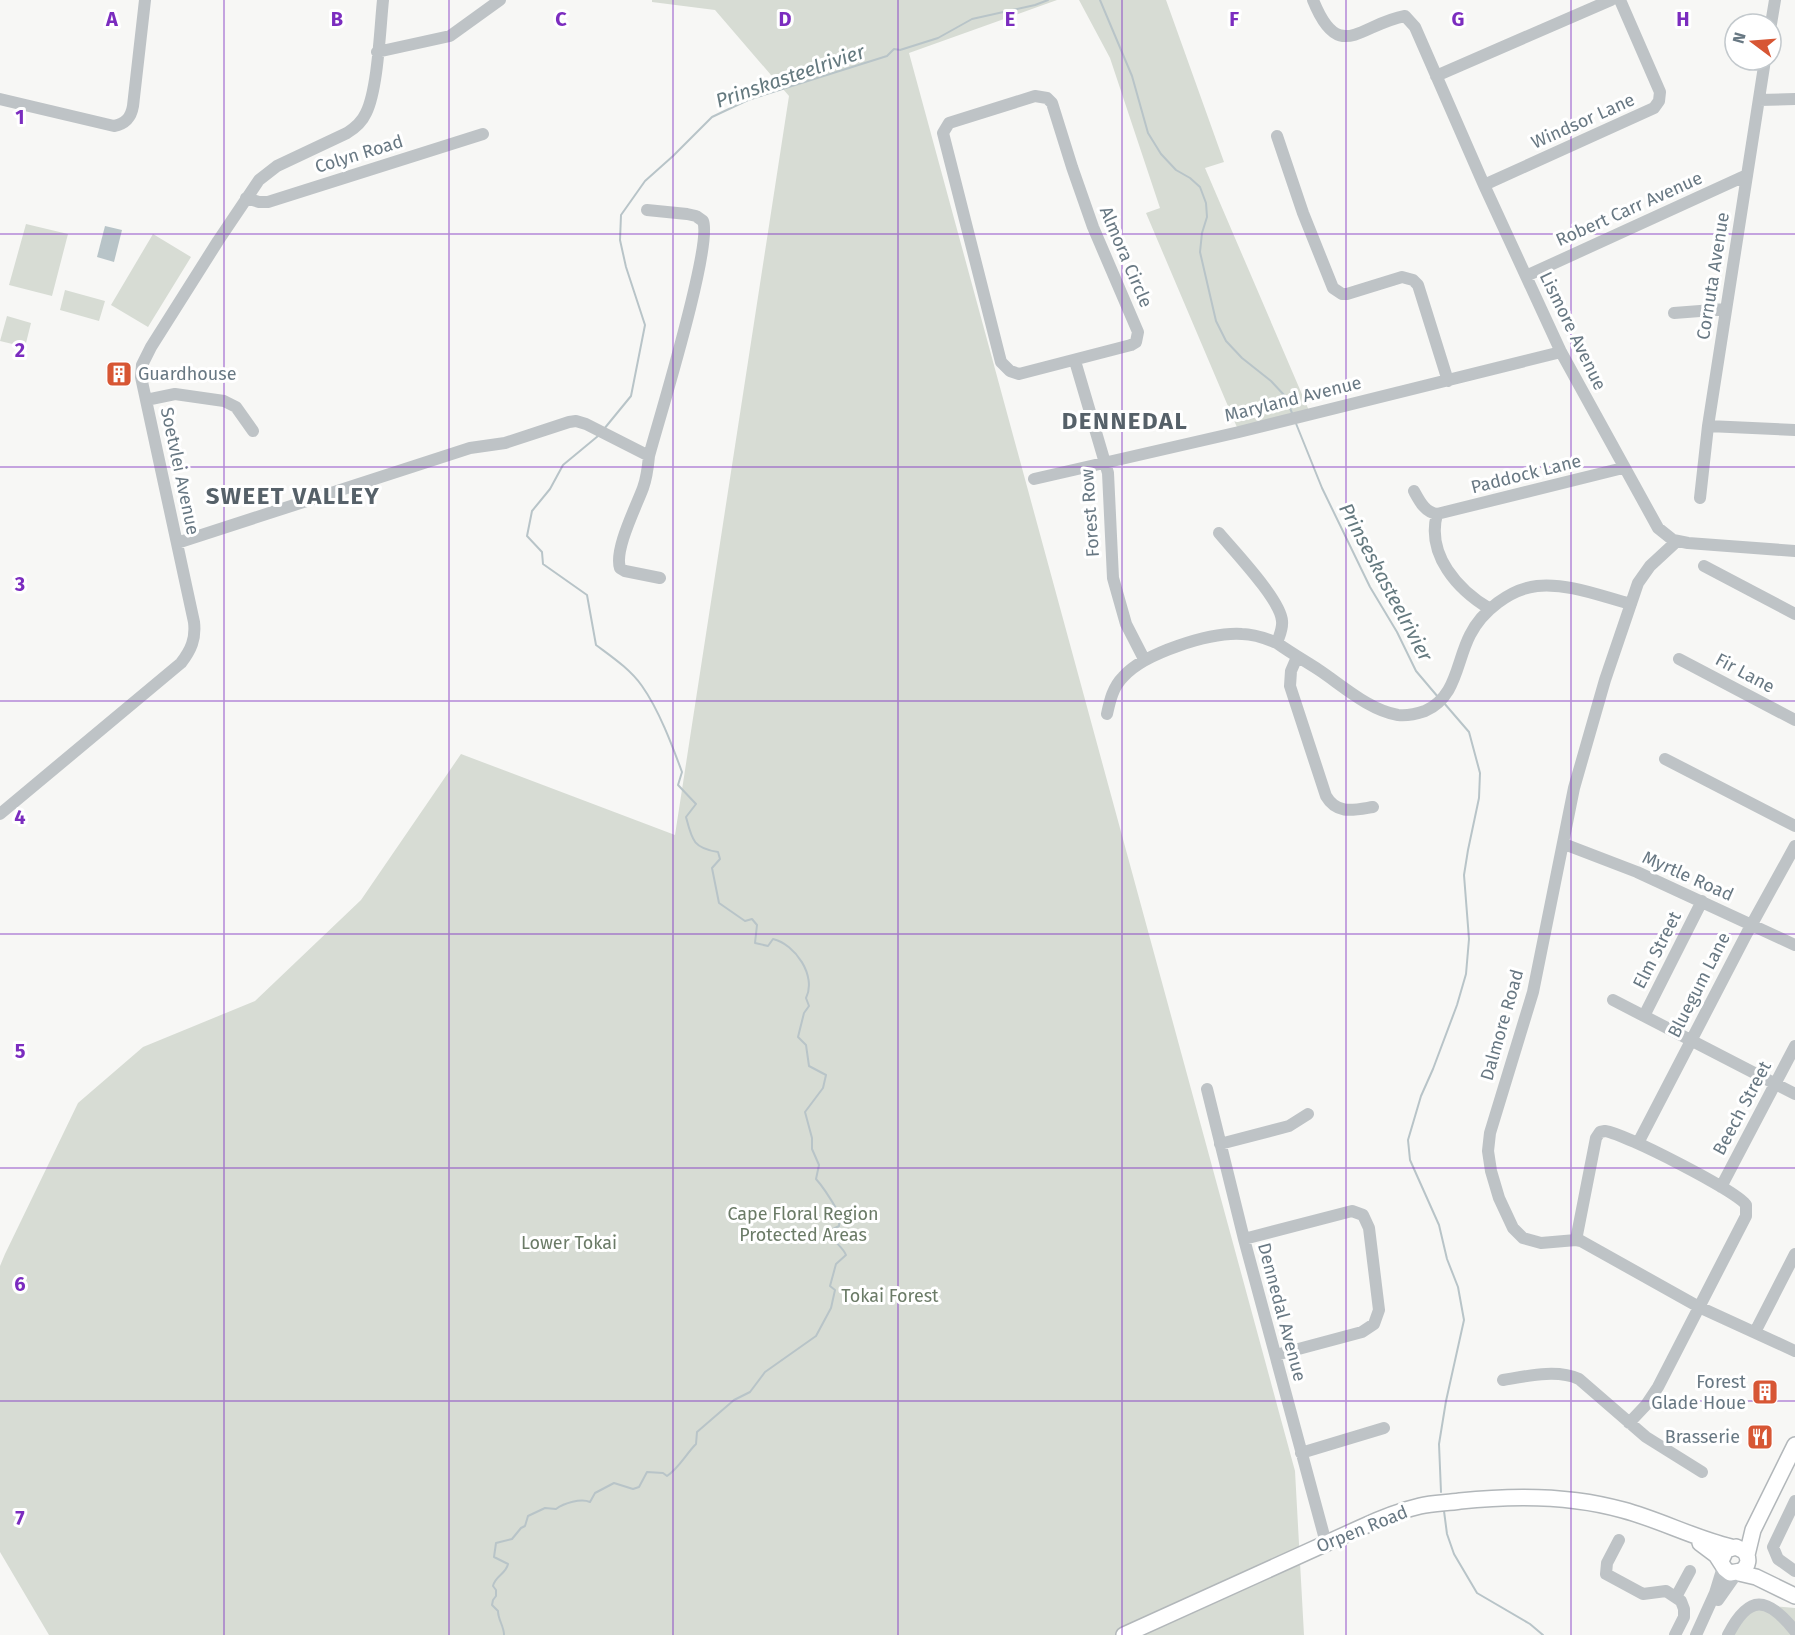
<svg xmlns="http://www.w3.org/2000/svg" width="1795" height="1635" viewBox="0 0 1795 1635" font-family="'Fira Sans',sans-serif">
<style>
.green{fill:#d7dcd4}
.water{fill:#b8c4c8}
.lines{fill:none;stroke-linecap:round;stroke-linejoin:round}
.stream{stroke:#b8c4c8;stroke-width:2}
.major-casing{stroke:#b2b7ba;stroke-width:18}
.minor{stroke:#bec3c6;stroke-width:12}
.major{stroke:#fff;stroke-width:15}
.grid{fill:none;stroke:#7b2cbf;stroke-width:1.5;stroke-opacity:0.55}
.labels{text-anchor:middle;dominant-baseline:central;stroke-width:6;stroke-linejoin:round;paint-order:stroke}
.street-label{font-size:18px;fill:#687883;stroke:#fff}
.poi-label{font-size:18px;fill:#687883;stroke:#fff;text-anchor:end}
.park-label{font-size:18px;fill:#6b7b67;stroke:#fff}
.water-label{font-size:20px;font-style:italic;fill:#64797f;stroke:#fff}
.district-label{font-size:24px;font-weight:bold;letter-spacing:1.5px;fill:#566169;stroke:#fff}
.grid-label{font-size:20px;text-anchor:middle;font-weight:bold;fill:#7b2cbf;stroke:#fff;stroke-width:6;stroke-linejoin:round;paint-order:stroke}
</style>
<rect width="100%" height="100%" fill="#f7f7f5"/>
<!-- green -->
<path class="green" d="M652 0H1057L909 53 1295 1471 1304 1635H49L0 1552V1266L5 1254 78 1103 143 1047 255 1001 361 900 461 754 675 835 789 96 715 10 652 2Z
M1079 0H1166L1224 162 1205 168 1310 413 1239 432 1146 213 1160 208 1110 58Z
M26 224 68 234 52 296 9 285Z
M153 234 191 257 148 327 111 305Z
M65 290 105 301 99 321 60 310Z
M7 316 31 323 25 347 0 341Z
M1759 1605 1795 1608V1635H1730L1746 1608Z"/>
<!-- water -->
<path class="water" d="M105 226 122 230 114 262 97 257Z"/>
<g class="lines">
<!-- stream -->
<path class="stream" d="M1100 0 1132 76 1148 133 1161 154 1176 170 1190 178 1200 187 1206 203 1207 217 1202 233 1200 252 1216 321 1226 341 1242 358 1271 381 1285 396 1292 413
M1295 421 1322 488 1370 587 1397 632 1416 671 1438 697
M604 429 631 396 645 325 626 267 620 240 621 215 645 181 673 156 712 117 748 100 887 56 894 49 900 50 938 38 972 19 1035 5 1048 0
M1441 1492 1439 1444 1446 1401 1464 1320 1458 1287 1447 1259 1439 1225 1410 1160 1408 1140 1421 1096 1433 1069 1457 1005 1466 974 1469 939 1464 875 1468 850 1479 798 1480 773 1469 732 1444 703
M1444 1511 1447 1534 1454 1554 1477 1593 1530 1624 1543 1635
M504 1635C504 1626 498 1620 498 1611L492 1605 493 1600 496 1596V1590L493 1586C495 1576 506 1574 508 1564L494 1557 496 1543 512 1539 521 1528 525 1526 528 1516 545 1508 556 1509C564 1503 581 1498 590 1502L595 1493 614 1483 633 1489 639 1487 647 1472 663 1473 667 1476C679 1468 686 1454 696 1444L697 1432 734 1400 750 1392 765 1372 816 1336 831 1308 835 1290 830 1286 836 1264 846 1255C842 1245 831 1242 831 1230L839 1226 840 1215C833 1203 826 1190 816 1179L819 1165 812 1149V1138L805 1112 823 1088 826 1075 809 1066 806 1045 798 1037 804 1013 809 1006 806 998C817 976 795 944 773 939L768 946 755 943 757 925 752 919 745 921 719 903 712 868 720 859 718 852C693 848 692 840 686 817L696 804 678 785 682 772C672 745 659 710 642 686 630 669 612 657 596 645L587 595 543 564 542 552 527 536 532 511 550 489 563 465 598 436"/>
<defs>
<path id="major" d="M1700 1543 1716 1555 1725 1569 1730 1573 1741 1571C1749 1566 1750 1558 1744 1551L1736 1547 1726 1550 1721 1561
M1747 1555 1753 1530 1795 1445
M1739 1573 1756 1577 1795 1596
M1124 1635 1360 1528C1379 1519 1399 1511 1420 1506 1433 1503 1447 1503 1460 1501 1515 1495 1570 1495 1623 1510 1660 1520 1694 1538 1731 1547"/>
</defs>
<!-- major casing -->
<use href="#major" class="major-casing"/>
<!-- minor -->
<path class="minor" d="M1313 0C1339 65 1360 24 1405 16L1415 27 1484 185 1561 352 1658 528 1673 540 1688 543 1795 551
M1771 24 1775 0
M377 52 450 36 500 0
M1436 76 1611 0
M1035 96 1047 98 1052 103 1072 167 1093 227 1138 332 1136 342 1131 345 1019 374 1010 371 1001 362 943 133 949 123Z
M0 99 114 126C125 124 131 118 133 106L145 0
M1759 100 1795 99
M1277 136 1303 213 1333 288 1342 294H1347L1402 277 1413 280 1418 285 1448 381
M1484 185 1654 108 1659 101 1660 92 1620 0
M246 198 259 202H268L483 134
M647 210 687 214 696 216 703 221C713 245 659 419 649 456 648 467 647 477 643 488 636 507 614 550 620 568L625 571 660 578
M1526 276 1747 175
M1674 313 1726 309
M1075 361 1108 473 1113 578 1126 624 1144 659
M146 400 175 394 224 401 236 407 253 431
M1708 426 1795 430
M1034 479 1239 432 1561 352
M1414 491C1420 502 1425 512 1437 514L1623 468
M1700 498 1708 426 1765 60
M1437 514C1426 555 1458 590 1490 609
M1219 533C1233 550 1281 600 1282 621 1283 629 1279 636 1277 643
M1677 541 1650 566 1638 583 1605 680 1574 788 1533 992 1490 1133 1488 1151 1491 1171 1499 1198 1513 1228 1523 1238 1541 1243 1576 1240 1581 1241 1699 1307 1795 1351
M177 543 470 448 505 443 569 422 576 421 586 424 649 456
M1704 566 1795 614
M1297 657 1291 671 1290 686 1326 796C1337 815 1354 810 1373 807
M1679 659 1795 720
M1107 714C1110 700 1113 687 1123 677 1144 653 1210 632 1242 634 1254 634 1265 638 1277 643 1291 653 1305 661 1319 670 1343 686 1369 710 1398 715 1407 716 1416 714 1425 711 1457 697 1456 662 1470 635 1482 611 1510 589 1537 586 1569 583 1600 596 1631 604
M1665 759 1795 826
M0 814 181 663C191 650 196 639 194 622L141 377 142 365 151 347 218 241 259 180 277 166 347 133C355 128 362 122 366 113 378 89 380 28 383 0
M1564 844 1637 872 1795 945
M1613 1000 1795 1094
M1644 1016 1702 901
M1207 1089 1244 1239 1326 1543
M1638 1143 1747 933 1795 846
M1220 1144 1289 1126 1308 1114
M1721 1187 1795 1046
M1244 1239 1352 1211 1363 1215 1369 1228 1379 1310 1374 1324 1362 1332 1276 1355
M1576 1240 1596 1138 1600 1132 1605 1131C1625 1134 1737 1191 1746 1205V1216L1658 1387 1646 1405 1629 1423
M1755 1332 1795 1254
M1503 1380C1527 1376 1557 1369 1579 1379L1646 1437 1702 1472
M1301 1453 1384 1428
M1795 1501 1773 1547 1778 1559 1795 1571
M1619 1540 1607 1563 1606 1574 1643 1594 1666 1591 1681 1601 1684 1609V1617L1675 1635
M1676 1597 1690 1571
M1718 1600 1737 1573
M1696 1635 1715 1593 1723 1567
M1728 1635C1749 1594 1767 1596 1795 1631"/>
<!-- major -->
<use href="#major" class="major"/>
</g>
<!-- grid -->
<path class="grid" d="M224 0V1635M449 0V1635M673 0V1635M898 0V1635M1122 0V1635M1346 0V1635M1571 0V1635M0 234H1795M0 467H1795M0 701H1795M0 934H1795M0 1168H1795M0 1401H1795"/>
<!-- icons -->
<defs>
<symbol id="building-square" viewBox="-11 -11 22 22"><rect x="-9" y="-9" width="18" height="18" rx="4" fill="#d75634" stroke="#fff"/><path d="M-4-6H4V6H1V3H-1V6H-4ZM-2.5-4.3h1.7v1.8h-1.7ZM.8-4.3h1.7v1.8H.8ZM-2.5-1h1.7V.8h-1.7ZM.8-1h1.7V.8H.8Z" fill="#fff"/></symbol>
<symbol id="restaurant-square" viewBox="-11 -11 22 22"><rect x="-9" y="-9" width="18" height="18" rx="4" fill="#d75634" stroke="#fff"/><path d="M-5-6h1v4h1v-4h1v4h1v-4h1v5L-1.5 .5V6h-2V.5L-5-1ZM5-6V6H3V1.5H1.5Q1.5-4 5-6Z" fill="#fff"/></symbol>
</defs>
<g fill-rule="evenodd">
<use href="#building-square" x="104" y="359" width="30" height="30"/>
<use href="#building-square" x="1750" y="1377" width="30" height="30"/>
<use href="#restaurant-square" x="1745" y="1422" width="30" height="30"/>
</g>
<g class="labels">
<!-- street labels -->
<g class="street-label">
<text transform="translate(1583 121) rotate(-24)">Windsor Lane</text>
<text transform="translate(359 154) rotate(-17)">Colyn Road</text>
<text transform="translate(1629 209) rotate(-24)">Robert Carr Avenue</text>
<text transform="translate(1126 257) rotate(67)">Almora Circle</text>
<text transform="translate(1713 276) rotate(-81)">Cornuta Avenue</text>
<text transform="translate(1573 331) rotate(64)">Lismore Avenue</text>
<text transform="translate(1293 399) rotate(-14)">Maryland Avenue</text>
<text transform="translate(180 471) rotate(78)">Soetvlei Avenue</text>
<text transform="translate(1526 474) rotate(-14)">Paddock Lane</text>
<text transform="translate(1090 513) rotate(-94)">Forest Row</text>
<text transform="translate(1745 673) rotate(28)">Fir Lane</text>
<text transform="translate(1688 876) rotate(24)">Myrtle Road</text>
<text transform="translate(1657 950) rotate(-63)">Elm Street</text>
<text transform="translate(1699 985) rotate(-63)">Bluegum Lane</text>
<text transform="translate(1502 1025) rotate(-74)">Dalmore Road</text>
<text transform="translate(1742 1108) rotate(-62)">Beech Street</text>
<text transform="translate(1282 1312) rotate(75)">Dennedal Avenue</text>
<text transform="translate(1362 1529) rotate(-22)">Orpen Road</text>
</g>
<!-- poi labels -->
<g class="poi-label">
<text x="138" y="374" text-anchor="start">Guardhouse</text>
<text x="1746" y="1382">Forest<tspan x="1746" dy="21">Glade Houe</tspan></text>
<text x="1740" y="1437">Brasserie</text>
</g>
<!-- park labels -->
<g class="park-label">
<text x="803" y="1214">Cape Floral Region<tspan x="803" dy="21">Protected Areas</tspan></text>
<text x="569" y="1243">Lower Tokai</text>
<text x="890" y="1296">Tokai Forest</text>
</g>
<!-- water labels -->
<g class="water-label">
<text transform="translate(790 76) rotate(-19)">Prinskasteelrivier</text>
<text transform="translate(1386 582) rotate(62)">Prinseskasteelrivier</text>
</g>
<!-- district labels -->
<g class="district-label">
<text x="1125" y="421">DENNEDAL</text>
<text x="293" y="496">SWEET VALLEY</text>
</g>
</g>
<g class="grid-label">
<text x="112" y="26">A</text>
<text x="337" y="26">B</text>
<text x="561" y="26">C</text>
<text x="785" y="26">D</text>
<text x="1010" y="26">E</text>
<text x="1234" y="26">F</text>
<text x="1458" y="26">G</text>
<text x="1683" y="26">H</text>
<text x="20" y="124">1</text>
<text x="20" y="357">2</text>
<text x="20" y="591">3</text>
<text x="20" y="824">4</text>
<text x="20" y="1058">5</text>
<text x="20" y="1291">6</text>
<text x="20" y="1525">7</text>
</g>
<!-- north arrow -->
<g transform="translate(1753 42) rotate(286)"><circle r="28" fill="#ffffff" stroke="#c3c9cd" stroke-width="1.5"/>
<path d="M0-4.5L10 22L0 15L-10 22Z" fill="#d75634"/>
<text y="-9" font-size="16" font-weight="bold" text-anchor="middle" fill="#687883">N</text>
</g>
</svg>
